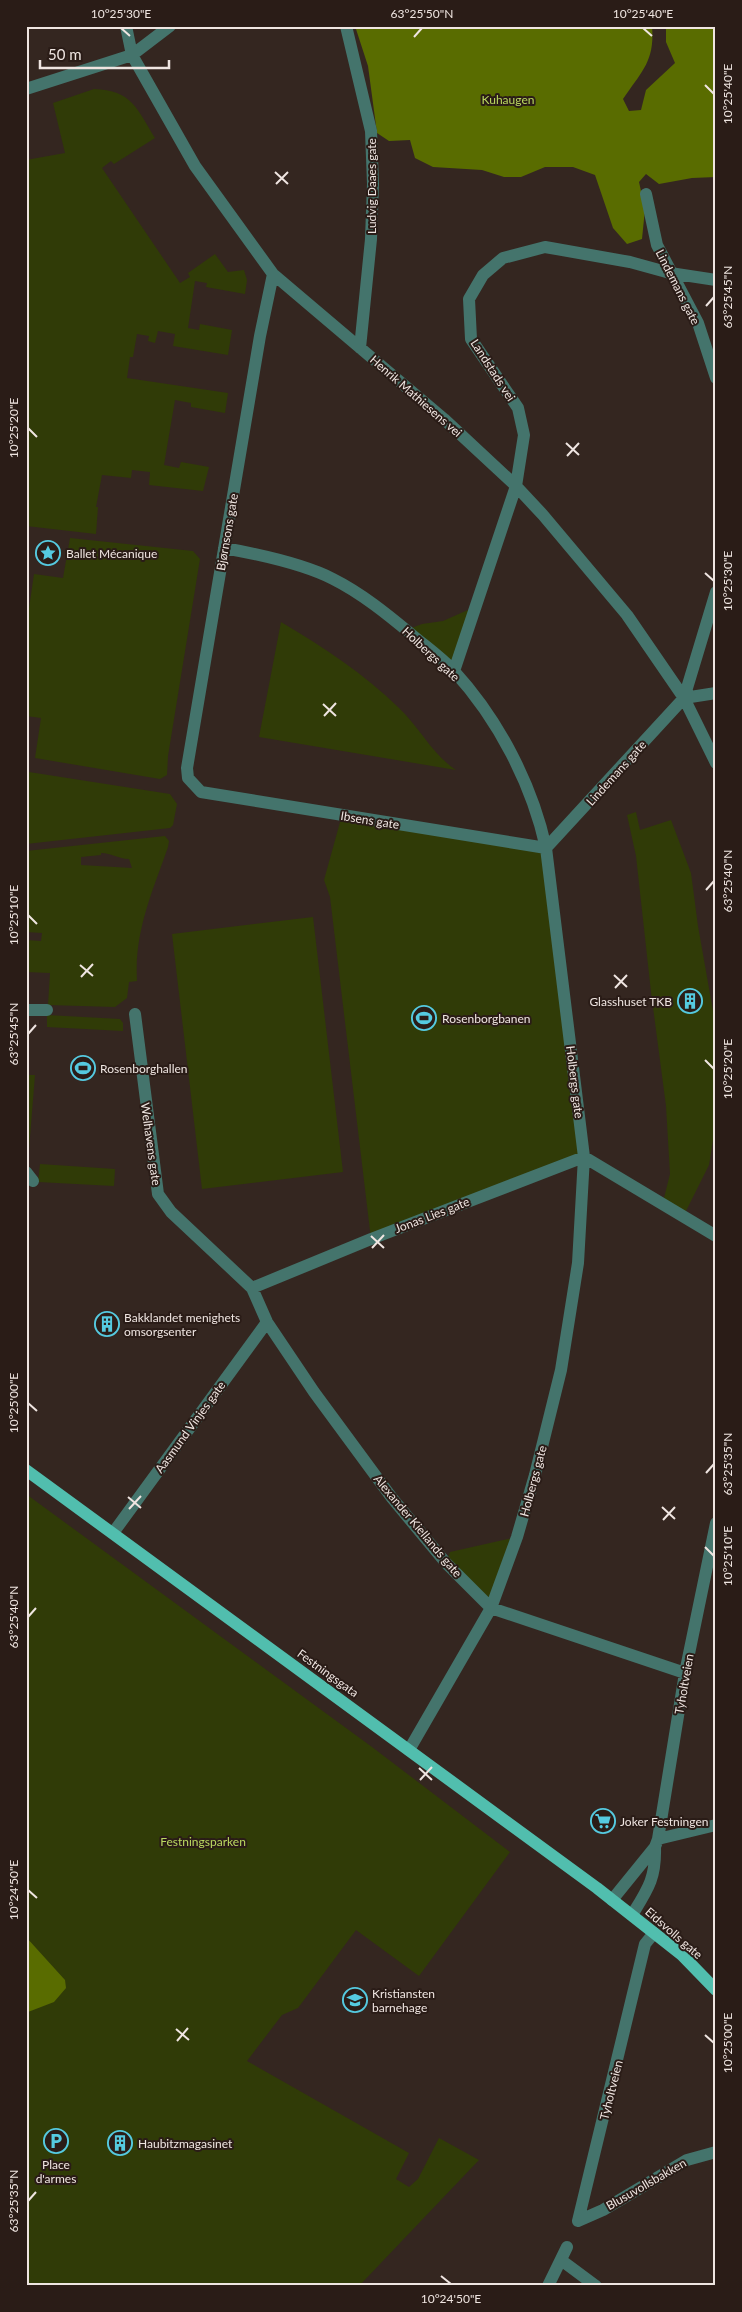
<svg xmlns="http://www.w3.org/2000/svg" width="742" height="2312" viewBox="0 0 742 2312" font-family="Lato,sans-serif">
<style>
.green{fill:#303b07;fill-rule:evenodd}
.forest{fill:#596c00}
.lines{fill:none;stroke-linecap:round;stroke-linejoin:round}
.minor{stroke:#44746c;stroke-width:12}
.major{stroke:#51beae;stroke-width:12}
.ticks{fill:none;stroke:#efe5e1;stroke-width:2}
.labels{text-anchor:middle;dominant-baseline:central;stroke-width:4;stroke-linejoin:round;paint-order:stroke}
.park-label{font-size:12px;fill:#bbd961;stroke:#2a1c17}
.street-label{font-size:12px;fill:#efe5e1;stroke:#2a1c17}
.poi-label{font-size:12px;fill:#efe5e1;stroke:#2a1c17;text-anchor:start}
.neatline{fill:none;stroke:#efe5e1;stroke-width:2}
.ticks-label{font-size:12px;text-anchor:middle;fill:#efe5e1}
</style>
<rect width="100%" height="100%" fill="#342620"/>
<!-- green -->
<path class="green" d="M94 89C132 90 137 109 155 138L114 164 111 161 102 168 180 283 190 277 188 273 215 254 228 272 244 270 247 280 245 294 206 287 207 283 195 281 188 328 199 330 200 324 232 330 228 355 173 346 175 334 158 331 155 343 148 341 149 336 137 334 133 357H130L127 378 228 393 225 413 191 407V403L175 400 164 465 179 468 181 462 209 467 203 491 149 485 150 472 132 470 131 478 102 475 96 507H98L96 534 26 526V339L29 322H26V160L65 153 53 103Z
M70 538 193 551 200 559 168 756 167 775 160 779 35 758 41 718 26 716V629L34 574 63 578Z
M470 609 454 671 406 630 422 624 443 621Z
M281 622C325 648 363 673 399 708 420 728 432 754 456 770L259 737Z
M29 772 170 794 177 804 173 825 170 828 26 844V789Z
M636 812 640 830 671 820 691 873 698 926 713 1011 716 1067V1122L709 1165 684 1215 663 1202 670 1174 666 1106 651 992 636 856 627 815Z
M342 815 546 848 584 1157 371 1239 330 897 324 880Z
M165 836 169 841 168 847C152 893 134 932 137 981L129 982 127 998 115 1007 48 1005 50 973 26 972V940L41 941 42 933 26 932V851ZM101 853C112 853 118 859 129 859L132 868 81 865V857L101 855Z
M313 917 343 1172 202 1189 172 934Z
M47 1015 120 1019 123 1023V1031L47 1027Z
M26 1075H35L29 1149H26Z
M40 1164 115 1169 114 1186 38 1182Z
M26 1494 372 1747 510 1852 419 1976 356 1930 298 2008 282 2015 247 2061 409 2153 396 2179 409 2187 418 2179 439 2138 479 2160 359 2286H26Z
M517 1537 491 1608 446 1563 450 1552Z"/>
<!-- forest -->
<path class="forest" d="M355 26H652C655 61 642 71 623 99L629 111 641 110 646 90 675 63 666 42V26H716V177L692 178 659 184 646 174 639 182 645 209 642 239 627 244 613 228 595 175 573 167H545L521 177H504L482 170 433 167 415 158 410 140 389 141 377 133 368 66Z
M26 1937 65 1980 66 1988 54 2002 28 2012 26 2011Z"/>
<g class="lines">
<!-- minor -->
<path class="minor" d="M126 26 132 55 195 166 273 274 444 419 516 486 543 515 627 615 684 698 716 763
M346 26 371 131 373 184 371 239 360 348
M26 89 132 55 170 26
M646 194 657 245 698 323 716 378
M273 274 260 336 187 768 188 778 201 792 546 848
M224 548C257 554 304 564 333 579 361 593 387 614 411 634 425 646 441 657 454 671 498 719 532 784 546 848L584 1157 578 1263 561 1370 535 1475 517 1537 491 1608 409 1750
M454 671 516 486 524 435 518 408 471 339 469 299 483 275 503 258 545 247 630 262 670 273 716 280
M684 698 716 693
M546 848 684 698 716 592
M26 1010H47
M135 1014 158 1194 171 1212 252 1288 267 1322 314 1392 392 1498 446 1563 491 1608 685 1673
M26 1172 33 1181
M252 1288 371 1239 584 1157 716 1236
M113 1533 267 1322
M658 1839 716 1825
M612 1900 655 1847 658 1839 685 1673 716 1523
M632 1915C648 1889 656 1878 655 1847
M578 2221 645 1944 654 1933
M578 2221 603 2210 687 2160 716 2152
M561 2260 596 2286
M548 2286 567 2247"/>
<!-- major -->
<path class="major" d="M26 1470 597 1888 682 1955 716 1990"/>
</g>
<!-- ticks -->
<path class="ticks" d="M121 28 130 36M643 28 652 36M414 37 422 28M705 85 714 94M275 172 288 184M276 184 288 172M706 306 714 297M28 428 37 437M566 443 579 455M567 456 579 443M705 573 714 581M323 704 336 716M324 716 336 703M706 890 714 881M28 915 37 924M80 965 93 976M614 975 627 987M81 977 93 964M615 988 627 975M28 1034 36 1025M705 1060 714 1069M371 1236 384 1248M372 1248 384 1235M28 1403 37 1411M706 1473 714 1464M128 1497 141 1508M662 1507 675 1519M129 1509 141 1496M663 1520 675 1507M705 1547 714 1556M28 1617 36 1608M419 1768 432 1780M420 1780 432 1767M28 1890 37 1898M176 2029 189 2040M705 2035 714 2043M177 2041 188 2028M28 2201 36 2192M441 2276 451 2284"/>
<!-- icons -->
<defs>
<symbol id="sight-ring" viewBox="-11 -11 22 22"><circle r="9.5" fill="#2a1c17" stroke="#55cae0" stroke-width="1.5"/><path d="M0-6L1.8-2.2L6-1.7L2.9 1.2L3.7 5.4L0 3.3L-3.7 5.4L-2.9 1.2L-6-1.7L-1.8-2.2Z" fill="#55cae0"/></symbol>
<symbol id="building-ring" viewBox="-11 -11 22 22"><circle r="9.5" fill="#2a1c17" stroke="#55cae0" stroke-width="1.5"/><path d="M-4-6H4V6H1V3H-1V6H-4ZM-2.5-4.3h1.7v1.8h-1.7ZM.8-4.3h1.7v1.8H.8ZM-2.5-1h1.7V.8h-1.7ZM.8-1h1.7V.8H.8Z" fill="#55cae0"/></symbol>
<symbol id="stadium-ring" viewBox="-11 -11 22 22"><circle r="9.5" fill="#2a1c17" stroke="#55cae0" stroke-width="1.5"/><path d="M0-5a6.5 5 0 1 0 0 10a6.5 5 0 1 0 0-10ZM-3.5-1.8h7v3.6h-7Z" fill="#55cae0"/></symbol>
<symbol id="supermarket-ring" viewBox="-11 -11 22 22"><circle r="9.5" fill="#2a1c17" stroke="#55cae0" stroke-width="1.5"/><path d="M-6-5.5h2.5l.6 2H6L4.5 2H-2.5L-4.4-4H-6ZM-1.5 3.2a1.3 1.3 0 1 0 .1 0ZM3 3.2a1.3 1.3 0 1 0 .1 0Z" fill="#55cae0"/></symbol>
<symbol id="school-ring" viewBox="-11 -11 22 22"><circle r="9.5" fill="#2a1c17" stroke="#55cae0" stroke-width="1.5"/><path d="M0-5L7-2L0 1L-7-2ZM-4 1L0 2.5L4 1V4Q0 6-4 4Z" fill="#55cae0"/></symbol>
<symbol id="parking-ring" viewBox="-11 -11 22 22"><circle r="9.5" fill="#2a1c17" stroke="#55cae0" stroke-width="1.5"/><path d="M-3.5-5.5H1a3.5 3.5 0 0 1 0 7H-1V5.5H-3.5ZM-1-3.4V-.6H.8a1.4 1.4 0 0 0 0-2.8Z" fill="#55cae0"/></symbol>
</defs>
<g fill-rule="evenodd">
<use href="#sight-ring" x="34" y="539" width="28" height="28"/>
<use href="#building-ring" x="676" y="987" width="28" height="28"/>
<use href="#stadium-ring" x="410" y="1004" width="28" height="28"/>
<use href="#stadium-ring" x="69" y="1054" width="28" height="28"/>
<use href="#building-ring" x="93" y="1310" width="28" height="28"/>
<use href="#supermarket-ring" x="589" y="1807" width="28" height="28"/>
<use href="#school-ring" x="341" y="1986" width="28" height="28"/>
<use href="#parking-ring" x="42" y="2127" width="28" height="28"/>
<use href="#building-ring" x="106" y="2129" width="28" height="28"/>
</g>
<g class="labels">
<!-- park labels -->
<g class="park-label">
<text x="508" y="99">Kuhaugen</text>
<text x="203" y="1841">Festningsparken</text>
</g>
<!-- street labels -->
<g class="street-label">
<text transform="translate(371 186) rotate(-90)">Ludvig Daaes gate</text>
<text transform="translate(678 287) rotate(63)">Lindemans gate</text>
<text transform="translate(493 370) rotate(57)">Landstads vei</text>
<text transform="translate(416 396) rotate(41)">Henrik Mathiesens vei</text>
<text transform="translate(227 532) rotate(-80)">Bjørnsons gate</text>
<text transform="translate(431 654) rotate(43)">Holbergs gate</text>
<text transform="translate(616 773) rotate(-48)">Lindemans gate</text>
<text transform="translate(370 820) rotate(9)">Ibsens gate</text>
<text transform="translate(575 1082) rotate(83)">Holbergs gate</text>
<text transform="translate(151 1144) rotate(82)">Welhavens gate</text>
<text transform="translate(432 1215) rotate(-21)">Jonas Lies gate</text>
<text transform="translate(190 1427) rotate(-54)">Aasmund Vinjes gate</text>
<text transform="translate(533 1481) rotate(-75)">Holbergs gate</text>
<text transform="translate(418 1526) rotate(50)">Alexander Kiellands gate</text>
<text transform="translate(328 1673) rotate(36)">Festningsgata</text>
<text transform="translate(684 1684) rotate(-80)">Tyholtveien</text>
<text transform="translate(674 1933) rotate(41)">Eidsvolls gate</text>
<text transform="translate(611 2090) rotate(-76)">Tyholtveien</text>
<text transform="translate(646 2184) rotate(-30)">Blusuvollsbakken</text>
</g>
<!-- poi labels -->
<g class="poi-label">
<text x="66" y="553">Ballet Mécanique</text>
<text x="672" y="1001" text-anchor="end">Glasshuset TKB</text>
<text x="442" y="1018">Rosenborgbanen</text>
<text x="100" y="1068">Rosenborghallen</text>
<text x="124" y="1317">Bakklandet menighets<tspan x="124" dy="14">omsorgsenter</tspan></text>
<text x="620" y="1821">Joker Festningen</text>
<text x="372" y="1993">Kristiansten<tspan x="372" dy="14">barnehage</tspan></text>
<text x="138" y="2143">Haubitzmagasinet</text>
<text x="56" y="2164" text-anchor="middle">Place<tspan x="56" dy="14">d'armes</tspan></text>
</g>
</g>
<!-- border -->
<rect width="742" height="2312" fill="none" stroke="#2a1c17" stroke-width="55"/>
<!-- scale -->
<path d="M40 60v8h129v-8" fill="none" stroke="#efe5e1" stroke-width="2.5"/>
<text x="48" y="60" font-size="15" fill="#efe5e1" stroke="#2a1c17" stroke-width="4" paint-order="stroke">50 m</text>
<rect x="28" y="28" width="686" height="2256" class="neatline"/>
<g class="ticks-label">
<text x="121" y="18">10°25'30"E</text>
<text x="422" y="18">63°25'50"N</text>
<text x="643" y="18">10°25'40"E</text>
<text transform="translate(728 94) rotate(-90)" y="4">10°25'40"E</text>
<text transform="translate(728 297) rotate(-90)" y="4">63°25'45"N</text>
<text transform="translate(14 428) rotate(-90)" y="4">10°25'20"E</text>
<text transform="translate(728 581) rotate(-90)" y="4">10°25'30"E</text>
<text transform="translate(728 881) rotate(-90)" y="4">63°25'40"N</text>
<text transform="translate(14 915) rotate(-90)" y="4">10°25'10"E</text>
<text transform="translate(14 1034) rotate(-90)" y="4">63°25'45"N</text>
<text transform="translate(728 1069) rotate(-90)" y="4">10°25'20"E</text>
<text transform="translate(14 1403) rotate(-90)" y="4">10°25'00"E</text>
<text transform="translate(728 1464) rotate(-90)" y="4">63°25'35"N</text>
<text transform="translate(728 1556) rotate(-90)" y="4">10°25'10"E</text>
<text transform="translate(14 1617) rotate(-90)" y="4">63°25'40"N</text>
<text transform="translate(14 1890) rotate(-90)" y="4">10°24'50"E</text>
<text transform="translate(728 2043) rotate(-90)" y="4">10°25'00"E</text>
<text transform="translate(14 2201) rotate(-90)" y="4">63°25'35"N</text>
<text x="451" y="2303">10°24'50"E</text>
</g>
</svg>
